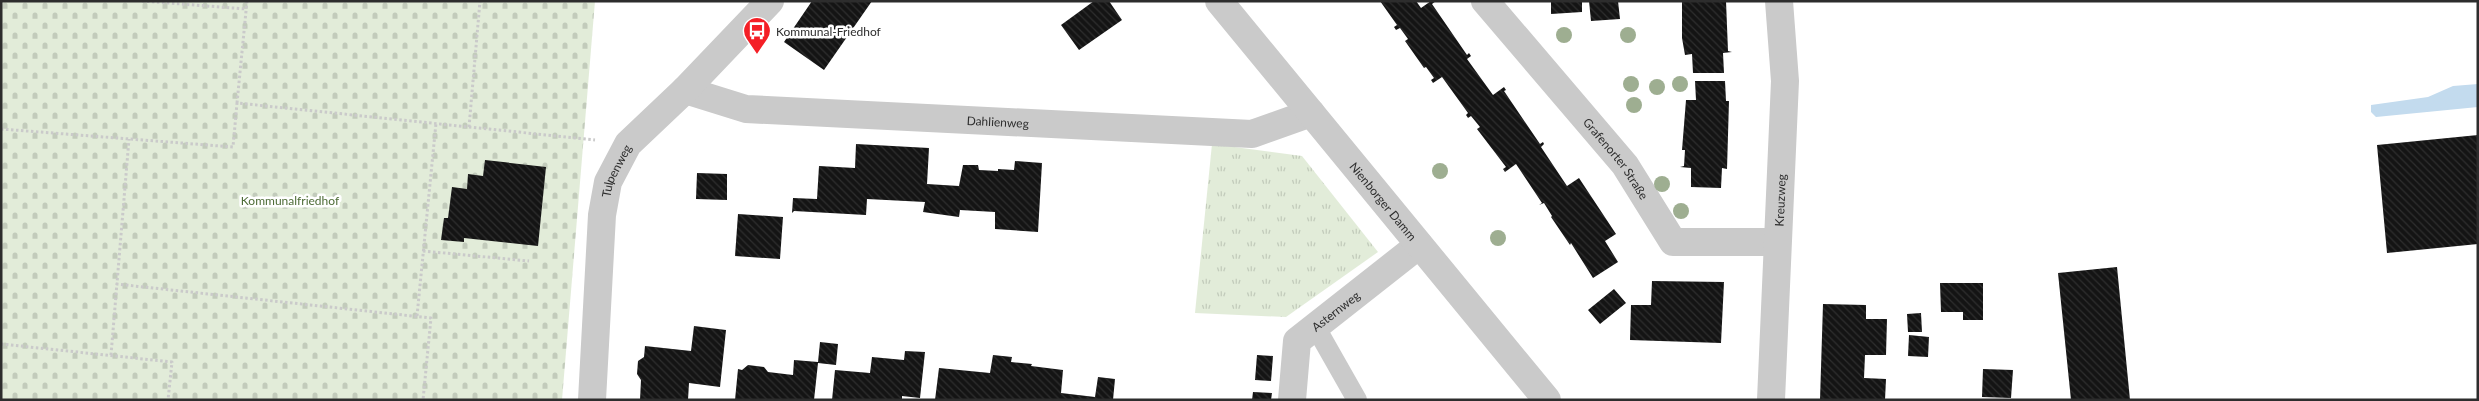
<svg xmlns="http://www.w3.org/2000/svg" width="2479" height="401" viewBox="0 0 2479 401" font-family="Lato,sans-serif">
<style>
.grass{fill:url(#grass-tufts)}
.cemetery{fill:url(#cemetery-stones)}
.water{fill:#c3dbee}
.building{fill:url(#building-back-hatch)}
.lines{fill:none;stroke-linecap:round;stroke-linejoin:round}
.path{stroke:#cacaca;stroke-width:3;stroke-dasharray:2.5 2.5;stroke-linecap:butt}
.service{stroke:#cacaca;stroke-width:20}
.minor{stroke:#cacaca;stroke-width:28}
.tertiary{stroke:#cacaca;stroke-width:28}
.tree{fill:#9eae91}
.labels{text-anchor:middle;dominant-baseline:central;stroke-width:5;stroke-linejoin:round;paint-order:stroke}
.poi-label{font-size:12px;fill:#2d2d2d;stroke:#fff;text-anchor:start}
.street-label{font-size:12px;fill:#2d2d2d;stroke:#fff}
.park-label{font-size:12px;fill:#4e6c37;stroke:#fff}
</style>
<defs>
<pattern id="grass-tufts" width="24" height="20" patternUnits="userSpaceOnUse" patternTransform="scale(1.25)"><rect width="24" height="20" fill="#e2ecd9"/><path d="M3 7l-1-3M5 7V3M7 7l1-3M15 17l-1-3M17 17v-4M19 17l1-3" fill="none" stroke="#c2cbbb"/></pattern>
<pattern id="cemetery-stones" width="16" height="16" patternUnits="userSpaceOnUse" patternTransform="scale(1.25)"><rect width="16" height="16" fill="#e2ecd9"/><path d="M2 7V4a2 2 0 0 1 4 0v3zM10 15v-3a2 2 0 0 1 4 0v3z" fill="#c2cbbb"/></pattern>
<pattern id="building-back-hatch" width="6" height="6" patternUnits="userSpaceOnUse" patternTransform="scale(1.25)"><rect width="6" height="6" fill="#141414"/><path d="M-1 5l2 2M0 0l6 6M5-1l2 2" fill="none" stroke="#2e2e2e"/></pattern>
</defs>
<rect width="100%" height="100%" fill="#fff"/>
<!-- grass -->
<path class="grass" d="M1212 144 1302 156 1378 252 1286 317 1195 313Z"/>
<!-- cemetery -->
<path class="cemetery" d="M1 1H595L562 400H1Z"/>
<!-- water -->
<path class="water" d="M2478 84V107L2376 117 2371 112V105L2428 97 2453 86Z"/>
<!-- building -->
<path class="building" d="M812 1H872L824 70 784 42Z
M1094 1H1109L1122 20 1079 50 1061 25Z
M1380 1H1416L1421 8 1431 1H1436L1432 4 1467 55 1469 53 1471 56 1467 59 1493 95 1504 87 1506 90 1504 91 1540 144 1543 142 1544 144 1541 147 1567 186 1579 178 1616 234 1605 241 1618 262 1593 278 1571 243 1570 245 1551 217 1552 216 1544 203 1539 205 1542 203 1516 164 1505 172 1503 169 1506 167 1477 129 1480 127 1471 116 1468 118 1466 115 1468 113 1442 77 1433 83 1431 80 1434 78 1426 67 1424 68 1405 41 1408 39 1400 28 1396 30 1394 27 1397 25Z
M1551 1H1582V12L1551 14Z
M1589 1H1618L1620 19 1591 21Z
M1682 1H1726L1728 51 1732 52 1723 53 1724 73H1693L1692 54 1685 55 1682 38Z
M1695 81H1725L1726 101H1729L1727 169 1722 168 1721 188 1691 187V168L1680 167 1684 166 1685 150H1682L1686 100H1696Z
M2478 135V244L2387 253 2377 145Z
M856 144 929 148 927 184 959 186 963 165H978L979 170 998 171V169L1014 170 1015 161 1042 163 1038 232 995 229V212L960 210 959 217 923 212 925 202 867 199 866 215 794 211 792 213 793 198 817 199 819 166 855 168Z
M485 160 546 167 538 246 464 238V242L441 240 444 218H448L452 187 467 189 468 174 483 176Z
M697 173 727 174V200L696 199Z
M738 214 783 217 780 259 735 256Z
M2117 267 2130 400H2071L2058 273Z
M1652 281 1724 282 1721 343 1630 340 1631 305H1651Z
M1940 283H1983V320H1963V312H1941Z
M1614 289 1626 303 1600 324 1588 310Z
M1823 304 1866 305V319H1887L1886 355H1865L1864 378 1886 379 1885 400H1820Z
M1921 313 1922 332H1908L1907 314Z
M694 326 726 330 720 387 689 383 688 400H640L641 380 637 374 638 361 644 357 645 346 691 351Z
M1909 335 1929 337 1928 357 1908 356Z
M820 342 838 344 836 365 818 363 814 400H735L738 369 742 370 748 365 764 367 768 372 793 375 794 360 818 362Z
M905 351 925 352 920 398 902 396V400H832L835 370 870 373 872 357 904 360Z
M993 355 1012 357 1011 362 1032 364 1031 366 1063 370 1061 393 1095 397 1098 377 1115 379 1113 400H935L939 368 990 373Z
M1257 355 1273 356 1271 381 1255 380Z
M1983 369 2013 370 2011 398 1982 397Z
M1253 392 1272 393 1271 400H1252Z"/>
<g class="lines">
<!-- path -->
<path class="path" d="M142 1 246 9
M237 103 247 1
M469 127 480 1
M1 129 233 147 237 103 595 140
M423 251 529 261
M116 284 431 318 423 400
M417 316 436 123
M1 344 172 362 168 400
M111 355 129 139"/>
<!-- service -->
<path class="service" d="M1315 326 1357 400"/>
<!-- minor -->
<g class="minor">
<path id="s1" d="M1485 1 1625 165 1673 242H1777"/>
<path id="s2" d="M685 90 746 109 1252 134 1311 113"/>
<path id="s3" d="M592 400 602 215 608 182 628 144 685 90 770 1"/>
<path id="s4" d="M1292 400 1297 341 1419 245"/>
<path id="s5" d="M1771 400 1785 81 1779 1"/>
</g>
<!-- tertiary -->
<path class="tertiary" id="s6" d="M1219 1 1547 400"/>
</g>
<!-- trees -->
<g class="tree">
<circle cx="1564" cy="35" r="8"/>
<circle cx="1628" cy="35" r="8"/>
<circle cx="1631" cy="84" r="8"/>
<circle cx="1680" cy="84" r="8"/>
<circle cx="1657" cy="87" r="8"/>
<circle cx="1634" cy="105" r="8"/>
<circle cx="1440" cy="171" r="8"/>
<circle cx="1662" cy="184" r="8"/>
<circle cx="1681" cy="211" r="8"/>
<circle cx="1498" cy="238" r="8"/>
</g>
<!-- icons -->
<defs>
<symbol id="bus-pin" viewBox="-11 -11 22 30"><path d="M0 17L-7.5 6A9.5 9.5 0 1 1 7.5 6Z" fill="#f41f26" stroke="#fff"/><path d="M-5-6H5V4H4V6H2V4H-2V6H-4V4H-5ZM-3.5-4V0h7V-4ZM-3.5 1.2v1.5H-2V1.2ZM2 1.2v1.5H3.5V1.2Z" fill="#fff"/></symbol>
</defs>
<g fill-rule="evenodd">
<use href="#bus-pin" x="741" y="15" width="32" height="43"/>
</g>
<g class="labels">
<!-- poi labels -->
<g class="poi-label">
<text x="776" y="31">Kommunal-Friedhof</text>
</g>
<!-- street labels -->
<g class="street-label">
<text stroke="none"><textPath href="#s2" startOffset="316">Dahlienweg</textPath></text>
<text stroke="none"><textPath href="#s1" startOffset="205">Grafenorter Straße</textPath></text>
<text stroke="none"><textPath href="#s3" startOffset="232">Tulpenweg</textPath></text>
<text stroke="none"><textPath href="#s5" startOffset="200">Kreuzweg</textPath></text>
<text stroke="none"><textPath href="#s6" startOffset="259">Nienborger Damm</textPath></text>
<text stroke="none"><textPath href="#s4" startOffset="108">Asternweg</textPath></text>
</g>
<!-- park labels -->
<g class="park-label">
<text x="290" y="200">Kommunalfriedhof</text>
</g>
</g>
<!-- border -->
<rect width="2479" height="401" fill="none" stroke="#2d2d2d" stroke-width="5"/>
</svg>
